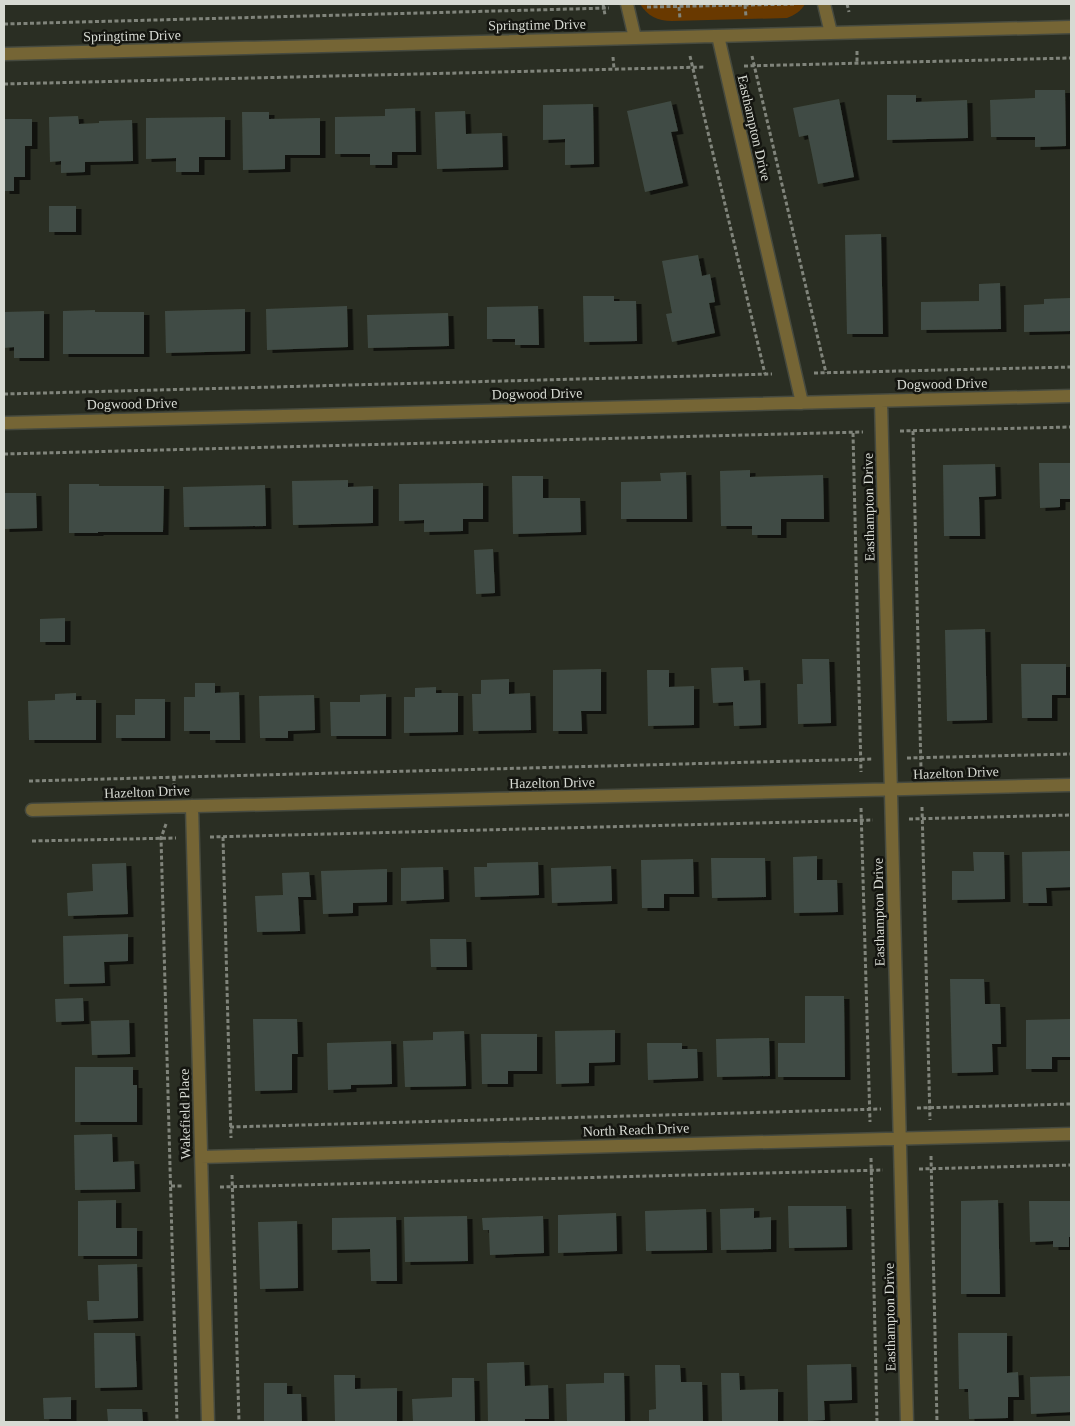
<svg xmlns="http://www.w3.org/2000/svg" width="1075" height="1426" viewBox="0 0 1075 1426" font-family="Georgia,serif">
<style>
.green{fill:#693900}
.building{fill:#414c44;filter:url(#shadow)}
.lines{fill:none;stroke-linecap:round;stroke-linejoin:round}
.street-casing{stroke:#464a3f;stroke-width:15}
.path{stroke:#80847b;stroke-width:3;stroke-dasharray:4 2.5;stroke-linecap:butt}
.street{stroke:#756535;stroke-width:12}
.labels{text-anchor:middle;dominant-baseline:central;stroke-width:5;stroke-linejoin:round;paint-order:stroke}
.street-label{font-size:14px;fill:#d7dad3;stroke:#141510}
</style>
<defs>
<filter id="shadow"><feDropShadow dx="5.5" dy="3" stdDeviation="0" flood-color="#0009"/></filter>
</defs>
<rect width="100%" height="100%" fill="#2a2e23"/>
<!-- green -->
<path class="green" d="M640 4H805C801 11 795 15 787 18L672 21C657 21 648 16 640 4Z"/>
<!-- building -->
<path class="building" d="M1035 90H1065L1066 146 1035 147V137H991L990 100 1035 98Z
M887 95H916V102L967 100 968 138 887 140Z
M839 99 854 177 818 184 808 135 799 137 793 108Z
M671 101 678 131 671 132 683 183 645 192 627 111Z
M593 104 594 164 565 165V139L543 140V105Z
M415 108 416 152H392V165H370V154H335V117L385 116V109Z
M465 111 466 134 502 133 503 167 437 169 435 112Z
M242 112H269V119L320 118V155H285V169L243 170Z
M78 116 79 124 99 123V121L132 120 133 161 85 162V172L61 173V161L50 162 49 117Z
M225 117V157H199V172H176V158L146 159V118Z
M4 119H32V146H25V177H14V191H4Z
M49 206H76V232H49Z
M881 234 883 334H847L845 235Z
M698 255 702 276 710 274 715 302 709 303 715 333 672 342 666 314 672 313 662 261Z
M1000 283 1001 329 921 330V302L979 301V284Z
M583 296H614V301H636L637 341 584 342Z
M1071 298V331L1024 332V305L1044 304V299Z
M347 306 348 347 267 350 266 309Z
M538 306 539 345H515V339H487V307Z
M245 309V351L166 353 165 311Z
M95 310V312H144V354H63V311Z
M44 311V358H14V347L4 348V312Z
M448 313 449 346 368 348 367 315Z
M1039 463H1071V499H1060V507L1040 508Z
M995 464 996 496 979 497 980 536H944L943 465Z
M750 470V477L823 475 824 519H781V535H752V526H721L720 471Z
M686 472 687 519H621V482L661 481 660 473Z
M512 476H543V498H580L581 532 513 534Z
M348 480V487L373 486V523L293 525 292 481Z
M483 483V519H463V531L424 532V520L399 521V484Z
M69 484H99V486H164L163 532H98V533H69Z
M265 485 266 526 184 527 183 487Z
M4 493H36L37 528 4 529Z
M493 549 495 593 476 594 474 550Z
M65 618V642H40V619Z
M985 629 987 720 947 721 945 630Z
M802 659H829L831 723 798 724 797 684H803Z
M1021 664H1066V695H1052V718H1022Z
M743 667 744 681 760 680 761 725 734 726 733 702 713 703 711 668Z
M601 669V711H581L582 731H553V670Z
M647 670H669V687L694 686V725L648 726Z
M509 679V694L530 693 531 730 473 731 472 694H481V680Z
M195 683H215V693L239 692 240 740H210V731H184V697H195Z
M436 687V693H458V732L404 733V697H415V688Z
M76 693V700H96V740H29L28 701 55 700V694Z
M386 694V736H331L330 702H360V695Z
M314 695 315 730 288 731V738H260L259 696Z
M135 699H165V738H116V715H135Z
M1071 851V887L1046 888 1047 903H1023L1022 852Z
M973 852H1004L1005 899 952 900V871H974Z
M817 856V880H837L838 912 794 913 793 857Z
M711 858H765L766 897 712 898Z
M693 859 694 894H664V908H642L641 860Z
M538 862 539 895 475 897 474 867H487V863Z
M126 863 128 914 68 916 67 893 93 891 92 864Z
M611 866 612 901 552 903 551 868Z
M443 867 444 899 401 901V868Z
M387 869V902L353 903V913L323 914 321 871Z
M309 872 311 897H298L300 931 257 932 255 896 283 895 282 873Z
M128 934V961L104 962 105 983 64 984 63 936Z
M430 939H466L467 967H431Z
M950 979H984L985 1004H1000L1001 1044H992L993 1072 952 1073Z
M805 996H844L845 1077H778V1043H805Z
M83 998 84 1021 56 1022 55 999Z
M253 1019H297L298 1054H292V1090L255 1091Z
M1071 1019V1057H1052V1069H1026V1020Z
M129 1020 130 1054 92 1055 91 1021Z
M615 1030V1062L589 1063V1083L556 1084 555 1031Z
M464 1031 466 1086 405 1087 403 1041 433 1040V1032Z
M481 1034H537V1071H508V1084H482Z
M769 1038 770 1076 717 1077 716 1039Z
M391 1041 392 1084 351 1085V1089L328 1090 327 1043Z
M647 1043H682V1049H697L698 1078 648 1080Z
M75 1067H133V1085H137V1122H75Z
M112 1134 113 1162 134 1161 135 1189 75 1190 74 1135Z
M116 1200V1228H137V1256H78V1201Z
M998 1200 1000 1294H961V1201Z
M1029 1201H1071V1237H1069V1247H1053V1241L1030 1242Z
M788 1206H846L847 1247 789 1248Z
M754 1208V1218L771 1217V1249L721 1250 720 1209Z
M706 1209 707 1250 646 1251 645 1211Z
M616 1213 617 1251 558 1253V1215Z
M467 1216 468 1261 405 1262 404 1217Z
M543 1216 544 1253 490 1255 489 1230H483L482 1218Z
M396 1217 397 1281H371L370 1249 332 1250V1218Z
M297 1221 298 1288 260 1289 258 1222Z
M137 1264 138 1318 88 1320 87 1301H99L98 1265Z
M94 1333H135L137 1387 95 1388Z
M958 1333H1007V1373L1018 1372 1019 1397H1008V1418L969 1419 968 1389H959Z
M524 1362 525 1386 548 1385 549 1419H525V1422H488L487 1363Z
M851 1364 852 1400 824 1401 825 1420 808 1421 807 1365Z
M655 1365H680L681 1382H702L703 1422H649V1410L656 1409Z
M604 1373H624L625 1422H567L566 1384 604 1383Z
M721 1373H739L740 1390 778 1389V1422H722Z
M334 1375H355V1389L397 1388V1422H335Z
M1071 1376V1412L1031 1414 1030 1377Z
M452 1378H474L475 1422H413L412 1399 452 1397Z
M264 1383H287V1394H301L302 1422H264Z
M71 1397V1419H44L43 1398Z
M107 1409H142L143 1422H108Z"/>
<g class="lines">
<defs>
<path id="street" d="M627 4 635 38
M824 4 831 33
M718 36 802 403
M4 54 1071 27
M881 401 907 1422
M4 423 1071 396
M192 806 208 1422
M32 810 1071 785
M201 1157 1071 1134"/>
</defs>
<!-- street casing -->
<use href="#street" class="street-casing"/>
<!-- path -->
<path class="path" d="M603 4 605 15
M847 4 849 12
M745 5 746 17
M647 7 796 4
M679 7 680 19
M4 24 609 8
M857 51V63
M690 56 765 374
M752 56 826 373
M613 57 614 69
M744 66 1071 58
M4 84 705 67
M814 373 1071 367
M4 394 772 374
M900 431 1071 427
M913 431 921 770
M853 433 861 772
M4 454 863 432
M907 758 1071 754
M174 777V789
M29 781 873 759
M922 807 930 1120
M861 808 870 1122
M909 819 1071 815
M166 824 161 838 177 1422
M210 837 873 820
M223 837 231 1138
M32 841 176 838
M917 1108 1071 1104
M230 1127 881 1109
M931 1156 937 1422
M871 1158 877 1422
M919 1169 1071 1165
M232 1175 239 1422
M171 1186H183
M220 1187 883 1170"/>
<!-- street -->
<use href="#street" class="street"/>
</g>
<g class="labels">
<!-- street labels -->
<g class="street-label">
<text transform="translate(537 25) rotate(-1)">Springtime Drive</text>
<text transform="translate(132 36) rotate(-1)">Springtime Drive</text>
<text transform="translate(754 128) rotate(77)">Easthampton Drive</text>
<text transform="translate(942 384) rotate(-1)">Dogwood Drive</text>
<text transform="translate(537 394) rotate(-1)">Dogwood Drive</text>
<text transform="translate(132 404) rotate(-1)">Dogwood Drive</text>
<text transform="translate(869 507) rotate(-91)">Easthampton Drive</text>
<text transform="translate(956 773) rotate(-2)">Hazelton Drive</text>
<text transform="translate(552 783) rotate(-1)">Hazelton Drive</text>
<text transform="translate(147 792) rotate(-2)">Hazelton Drive</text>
<text transform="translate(879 912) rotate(-91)">Easthampton Drive</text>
<text transform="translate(185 1114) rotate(-91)">Wakefield Place</text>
<text transform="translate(636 1130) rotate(-2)">North Reach Drive</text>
<text transform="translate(890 1317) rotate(-91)">Easthampton Drive</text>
</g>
</g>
<!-- border -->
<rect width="1075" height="1426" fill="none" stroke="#d7dad3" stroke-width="10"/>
</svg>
